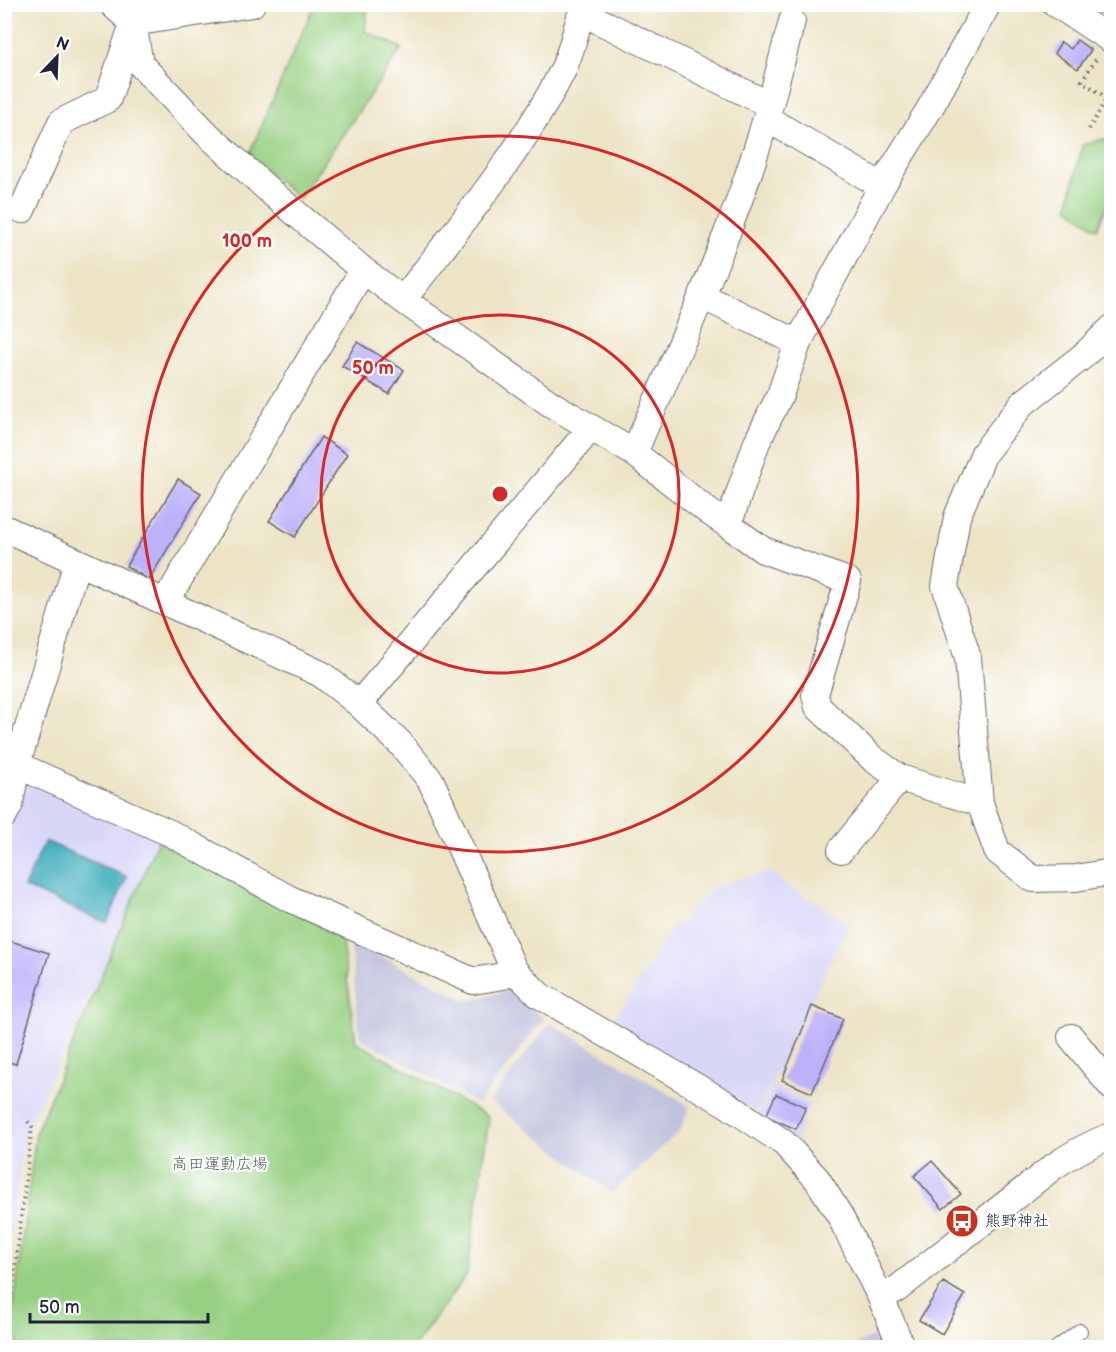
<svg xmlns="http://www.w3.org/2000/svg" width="1116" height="1352" viewBox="0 0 1116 1352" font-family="'Balsamiq Sans','Klee One',sans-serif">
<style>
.built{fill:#d9d7f8}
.industrial{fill:#c0c2dd}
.green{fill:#98d083;stroke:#5d795f;stroke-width:1.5}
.water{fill:#41afbe;stroke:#32687c;stroke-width:1.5}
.building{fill:#bdb2fa}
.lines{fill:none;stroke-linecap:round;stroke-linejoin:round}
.lane-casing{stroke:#69666c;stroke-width:16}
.street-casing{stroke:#69666c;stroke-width:28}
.path{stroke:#69666c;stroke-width:4;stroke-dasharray:1.5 4.5;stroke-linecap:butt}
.lane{stroke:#fff;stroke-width:14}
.street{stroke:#fff;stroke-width:26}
.ring{fill:none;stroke:#d62828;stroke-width:3}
.labels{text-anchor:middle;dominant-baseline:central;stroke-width:4.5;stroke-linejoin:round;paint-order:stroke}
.park-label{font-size:16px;fill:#4b5f54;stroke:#fff}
.poi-label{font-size:16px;fill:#22223b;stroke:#fff;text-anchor:start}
.centre{fill:#d62828;stroke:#fff;stroke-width:3}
.ring-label{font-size:18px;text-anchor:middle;font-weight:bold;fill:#d62828;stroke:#fff;stroke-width:4.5;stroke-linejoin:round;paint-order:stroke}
</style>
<rect width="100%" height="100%" fill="#fff"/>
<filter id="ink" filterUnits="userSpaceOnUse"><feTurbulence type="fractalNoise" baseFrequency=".0167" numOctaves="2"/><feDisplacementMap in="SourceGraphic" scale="12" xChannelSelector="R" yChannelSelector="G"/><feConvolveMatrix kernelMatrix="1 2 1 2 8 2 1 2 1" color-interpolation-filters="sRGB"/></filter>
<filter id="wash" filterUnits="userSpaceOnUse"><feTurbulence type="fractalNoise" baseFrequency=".008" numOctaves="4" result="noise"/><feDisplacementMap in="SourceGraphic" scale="24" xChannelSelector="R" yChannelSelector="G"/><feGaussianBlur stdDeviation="1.35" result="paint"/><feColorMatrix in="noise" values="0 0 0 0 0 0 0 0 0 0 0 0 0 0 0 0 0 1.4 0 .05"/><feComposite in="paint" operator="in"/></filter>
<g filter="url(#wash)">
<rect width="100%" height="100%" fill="#ede4c6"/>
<!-- built -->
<path class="built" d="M36 781 158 840 105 964 25 1134 5 1283V836L8 831 24 784Z
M768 872 849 923 757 1113 609 1028 671 930 715 886Z
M773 1086 811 1103 795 1143 759 1115Z"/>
<!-- industrial -->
<path class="industrial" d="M350 940 467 1001 509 990 544 1018 478 1104 360 1038Z
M550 1023 690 1106 680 1131 612 1193 490 1101Z
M875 1336 880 1347H850Z"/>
<!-- green -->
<path class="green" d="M314 5H368L365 31 402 48 299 199 249 155Z
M1103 139 1111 142V196L1097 229 1068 207 1082 145Z
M158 840 341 936 356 1042 489 1117 467 1274 414 1347 32 1348 5 1341V1325L14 1306 36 1132Z"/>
<!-- water -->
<path class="water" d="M45 841 127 877 107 923 24 887Z"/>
<g id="blocks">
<!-- building -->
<path class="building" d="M1087 4H1106L1100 13Z
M1077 40 1091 50 1078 69 1054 53 1061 42 1071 49Z
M357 342 404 370 389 394 342 366Z
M321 437 347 454 295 537 269 521Z
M178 479 201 493 149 580 126 566Z
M4 939 49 953 16 1064 4 1061Z
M812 1006 843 1019 812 1093 782 1080Z
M776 1094 806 1107 796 1129 766 1116Z
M932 1161 961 1194 943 1209 914 1176Z
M943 1282 965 1295 942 1334 919 1320Z"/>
</g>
</g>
<g filter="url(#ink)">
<use href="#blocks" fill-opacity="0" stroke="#69666c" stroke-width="1.5"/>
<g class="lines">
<defs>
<path id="lane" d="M1057 1348 1080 1331"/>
<path id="street" d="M112 4 133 23 140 64 207 134 273 194 363 270 403 300 551 404 634 453 709 512 728 525 757 442 780 395 798 343
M1056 4 1110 39 1112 36
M581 12 770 105 766 118 882 186
M133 23 252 4
M770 105 792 21
M22 210 61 122 108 99 132 26
M702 296 798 343 882 186 930 108 988 4
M403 300C458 227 519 155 561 74 572 53 576 27 584 4
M634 453C681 343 733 233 766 118
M728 525 763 550 848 581 815 695 818 707 873 759 900 778 980 803 968 658 945 586 957 517 984 453 1022 404 1083 356 1112 328
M4 528 321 674 359 704 400 743 431 781 514 970 539 995 728 1105 784 1143 817 1179 840 1216 881 1298 902 1348
M166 601 363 270
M359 704 590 429
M17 765 170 833 288 898 473 981 503 976 514 970
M980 803 997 851 1033 879 1076 878 1112 872
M4 815 10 804 17 765 77 562
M841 850 900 778
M1071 1037 1112 1087
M881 1298 897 1289 1053 1167C1072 1154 1090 1143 1112 1136"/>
</defs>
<!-- lane casing -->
<use href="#lane" class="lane-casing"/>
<!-- street casing -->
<use href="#street" class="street-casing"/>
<!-- path -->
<path class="path" d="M1089 129 1107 98 1082 81 1096 59
M4 1317 11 1301 32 1127 25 1118"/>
<!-- lane -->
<use href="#lane" class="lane"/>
<!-- street -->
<use href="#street" class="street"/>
</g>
</g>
<!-- distance rings -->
<g class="ring">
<circle cx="500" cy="494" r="179"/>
<circle cx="500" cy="494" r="358"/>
</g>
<!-- icons -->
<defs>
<symbol id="bus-disc" viewBox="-11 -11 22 22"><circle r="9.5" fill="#c8321e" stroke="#fff"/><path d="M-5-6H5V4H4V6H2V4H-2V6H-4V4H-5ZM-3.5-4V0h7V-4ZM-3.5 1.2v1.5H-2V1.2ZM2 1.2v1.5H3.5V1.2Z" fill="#fff"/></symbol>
</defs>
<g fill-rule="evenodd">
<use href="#bus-disc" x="943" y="1202" width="38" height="38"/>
</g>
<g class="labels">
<!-- park labels -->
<g class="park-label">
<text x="220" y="1164">高田運動広場</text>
</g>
<!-- poi labels -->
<g class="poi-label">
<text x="985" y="1221">熊野神社</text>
</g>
</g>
<circle cx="500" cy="494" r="9" class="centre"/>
<g class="ring-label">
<text x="247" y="247">100 m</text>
<text x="373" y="374">50 m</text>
</g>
<!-- margin -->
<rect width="1116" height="1352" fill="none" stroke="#fff" stroke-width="24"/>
<!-- north arrow -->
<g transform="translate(57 57) rotate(23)" stroke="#ffffff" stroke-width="4.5" paint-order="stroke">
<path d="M0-4.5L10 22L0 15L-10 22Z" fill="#22223b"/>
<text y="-9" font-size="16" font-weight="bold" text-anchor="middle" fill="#22223b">N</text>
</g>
<!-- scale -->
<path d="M30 1313v9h178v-9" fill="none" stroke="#22223b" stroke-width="3"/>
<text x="39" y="1313" font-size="18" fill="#22223b" stroke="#ffffff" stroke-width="4.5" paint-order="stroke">50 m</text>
</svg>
